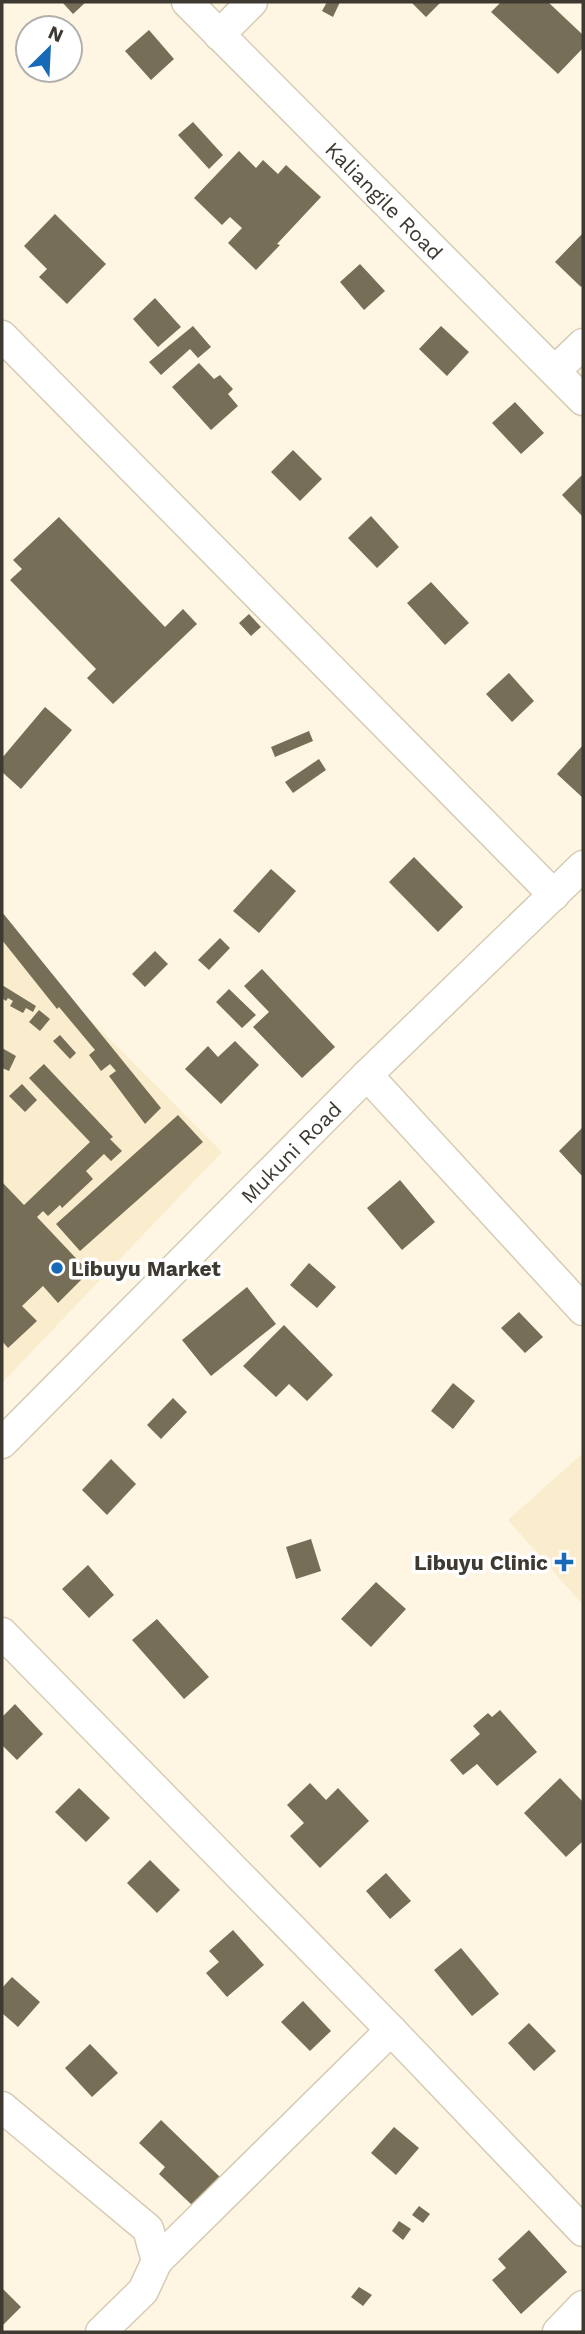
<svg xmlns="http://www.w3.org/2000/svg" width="585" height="2334" viewBox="0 0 585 2334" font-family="'Work Sans',sans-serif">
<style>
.built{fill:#faedcd}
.building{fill:#776e58}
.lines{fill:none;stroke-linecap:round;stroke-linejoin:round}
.street-casing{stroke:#d6ccb5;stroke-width:33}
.street{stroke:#fff;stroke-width:30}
.poi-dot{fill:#1869b7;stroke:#fff;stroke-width:2.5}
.labels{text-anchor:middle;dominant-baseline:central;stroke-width:7;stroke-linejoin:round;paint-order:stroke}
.street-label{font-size:21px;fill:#3e3a31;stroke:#fff}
.poi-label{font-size:21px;font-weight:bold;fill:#3e3a31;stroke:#fff;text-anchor:start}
</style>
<rect width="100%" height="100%" fill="#fef6e3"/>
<!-- built -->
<path class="built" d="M2 931 222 1152 2 1383Z
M583 1453V1605L508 1520Z"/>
<!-- building -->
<path class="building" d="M62 2H86L73 14Z
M327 2H340L333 17 322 11Z
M411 2H441L426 17Z
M501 2H548L583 35V48L558 74 491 12Z
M149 30 174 59 151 80 125 51Z
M193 122 223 155 209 169 178 135Z
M239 151 256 168 263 160 278 174 286 165 321 197 277 244 280 245 256 270 228 243 242 228 230 217 222 225 194 198Z
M55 214 106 264 67 304 39 277 47 269 24 246Z
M583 233V285L581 287 555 262Z
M360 264 385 291 364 310 340 282Z
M155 298 181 327 158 347 133 319Z
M193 326 211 347 198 358 190 349 161 375 149 362Z
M441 326 469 352 447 376 419 349Z
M199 363 214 379 220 375 233 389 228 394 238 406 211 430 172 387Z
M515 402 544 433 521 454 492 423Z
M293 450 322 479 300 501 271 472Z
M583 474V517L562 495Z
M371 516 399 547 377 568 348 538Z
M59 517 165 627 183 609 197 624 113 704 87 678 96 669 10 580 22 569 13 560Z
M431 582 469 623 445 645 407 603Z
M249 614 261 627 251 636 239 623Z
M509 673 534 701 512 722 486 694Z
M45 707 72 730 21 789 2 772V758Z
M309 731 313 741 275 757 271 747Z
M583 745V798L557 774Z
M319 759 326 770 293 793 285 782Z
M414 857 463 907 438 932 389 882Z
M271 869 296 891 259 933 233 911Z
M2 912 161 1108 145 1124 109 1076 116 1071 110 1064 101 1071 89 1055 95 1050 59 1007 57 1009 2 940Z
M220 938 230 948 209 970 198 960Z
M155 951 168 964 145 987 132 974Z
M262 969 335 1047 302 1078 253 1027 269 1012 244 986Z
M2 985 36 1006 33 1012 26 1008 23 1013 10 1006 13 1001 8 998 6 1001 2 998Z
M229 989 256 1015 242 1028 216 1002Z
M39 1010 50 1019 40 1031 29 1022Z
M60 1035 76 1053 70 1059 53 1041Z
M235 1041 259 1065 221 1104 185 1069 208 1046 218 1057Z
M2 1048 16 1056 9 1071 2 1068Z
M44 1064 113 1137 110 1139 122 1151 111 1161 104 1154 86 1171 93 1179 62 1208 60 1205 48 1216 43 1211 37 1217 89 1272 58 1303 43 1286 22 1306 37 1321 8 1348 2 1341V1182L24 1205 90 1142 29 1078Z
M22 1084 37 1100 25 1112 9 1096Z
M178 1115 203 1142 80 1251 56 1224Z
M583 1127V1177L559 1151Z
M400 1180 435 1222 402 1250 367 1208Z
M309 1263 336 1287 317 1308 290 1285Z
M247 1287 276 1324 211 1376 182 1340Z
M519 1312 543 1337 525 1353 501 1328Z
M284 1325 333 1375 307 1401 289 1384 276 1397 243 1366Z
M453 1383 475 1401 453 1429 431 1411Z
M173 1398 187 1412 161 1439 147 1425Z
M111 1459 136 1484 107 1515 82 1490Z
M311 1539 321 1571 296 1579 286 1547Z
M88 1565 114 1595 89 1618 62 1589Z
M376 1582 406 1609 371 1647 341 1619Z
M157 1619 209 1677 184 1699 132 1640Z
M15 1704 43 1734 17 1760 2 1745V1717Z
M500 1710 537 1752 497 1786 477 1764 463 1775 450 1760 480 1734 473 1726 488 1713 492 1717Z
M560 1778 583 1802V1841L566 1857 524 1813Z
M310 1783 326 1800 338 1788 369 1821 320 1868 290 1836 304 1823 287 1805Z
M79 1788 110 1818 86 1842 55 1812Z
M150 1860 180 1890 157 1913 127 1883Z
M386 1873 411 1901 390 1919 366 1891Z
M233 1930 264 1965 227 1997 206 1973 219 1962 209 1951Z
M461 1948 499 1994 472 2016 434 1970Z
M12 1977 40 2002 18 2027 2 2013V1988Z
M303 2001 331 2031 310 2051 281 2022Z
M529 2023 556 2051 534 2071 508 2043Z
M90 2044 118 2073 92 2097 65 2068Z
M161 2120 220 2177 193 2206 159 2174 165 2167 139 2143Z
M394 2127 419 2148 396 2175 371 2153Z
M419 2206 430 2214 423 2223 412 2215Z
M399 2221 411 2229 403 2240 392 2231Z
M529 2230 567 2272 521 2314 492 2280 506 2268 498 2259Z
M359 2287 372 2295 363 2306 351 2297Z
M2 2288 21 2307 2 2326Z"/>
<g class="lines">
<defs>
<g id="street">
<path id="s1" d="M187 2 583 400"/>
<path d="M219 35 252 2"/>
<path d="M2 336 554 895"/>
<path d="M555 371 583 344"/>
<path d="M367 1075 583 1310"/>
<path id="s2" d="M2 1443 367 1075 583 866"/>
<path d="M2 1633 391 2030 583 2231"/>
<path d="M2 2107 148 2229 157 2261 143 2291 101 2332"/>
<path d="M157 2261 391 2030"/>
<path d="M558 2332 583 2306"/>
</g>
</defs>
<!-- street casing -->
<use href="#street" class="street-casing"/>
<!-- street -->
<use href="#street" class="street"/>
</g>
<!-- markers -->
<g class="poi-dot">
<circle cx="57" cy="1268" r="7"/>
<path d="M560.5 1551.5h7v7h7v7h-7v7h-7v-7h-7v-7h7z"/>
</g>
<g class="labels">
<!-- street labels -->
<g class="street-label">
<text stroke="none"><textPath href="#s1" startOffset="280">Kaliangile Road</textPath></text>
<text stroke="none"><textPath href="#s2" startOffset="410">Mukuni Road</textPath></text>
</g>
<!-- poi labels -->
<g class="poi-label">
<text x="71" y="1268">Libuyu Market</text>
<text x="548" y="1562" text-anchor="end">Libuyu Clinic</text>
</g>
</g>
<!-- border -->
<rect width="585" height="2334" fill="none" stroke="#3e3a31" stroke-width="7"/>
<!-- north arrow -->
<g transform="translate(49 49) rotate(24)"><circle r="33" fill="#ffffff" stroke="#b2b0ad" stroke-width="2"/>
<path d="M0-5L12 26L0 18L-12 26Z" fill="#1869b7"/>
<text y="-10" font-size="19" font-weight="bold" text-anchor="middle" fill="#3e3a31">N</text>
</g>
</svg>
